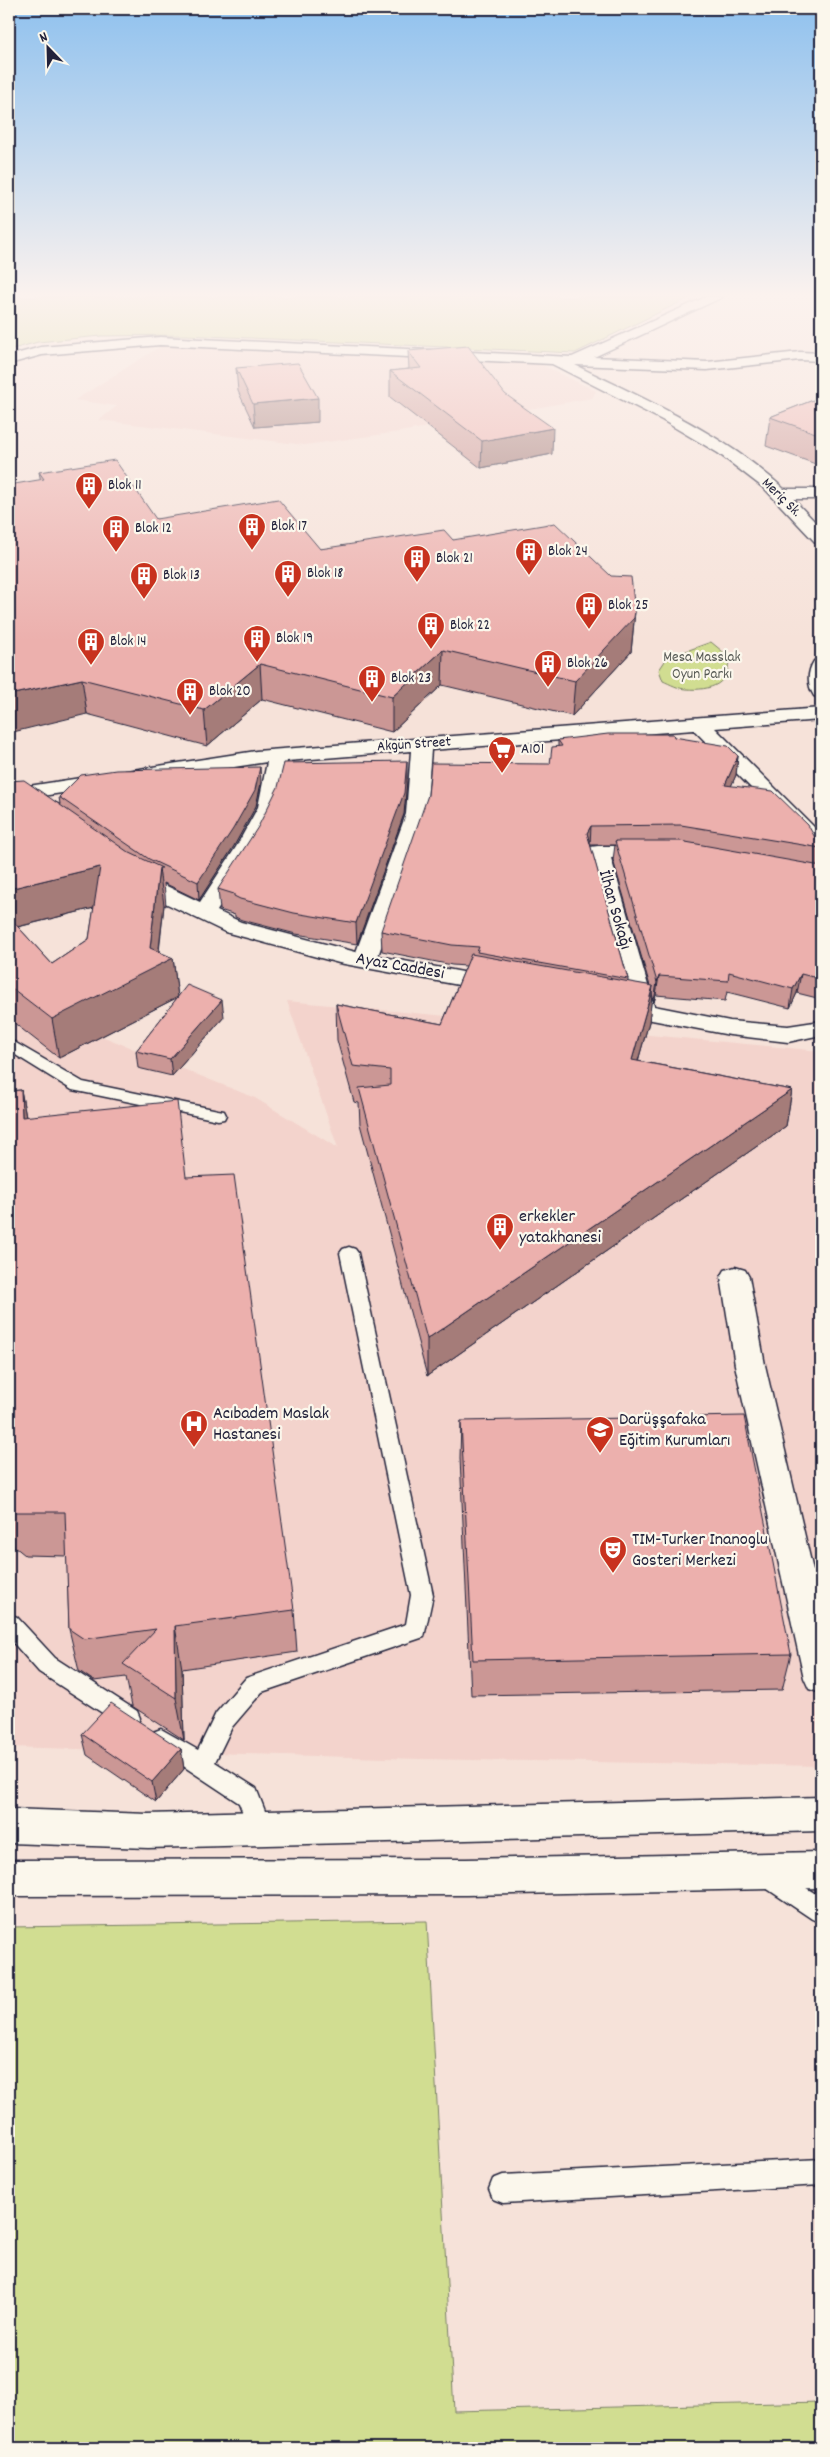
<svg xmlns="http://www.w3.org/2000/svg" width="830" height="2457" viewBox="0 0 830 2457" font-family="Dekko,sans-serif">
<style>
.built{fill:#f3d3cc}
.green{fill:#d1dd91;stroke:#7a8066}
.lines{fill:none;stroke-linecap:round;stroke-linejoin:round}
.lane-casing{stroke:#22223b;stroke-width:3}
.street-casing{stroke:#22223b;stroke-width:3}
.secondary-casing{stroke:#22223b;stroke-width:3}
.lane{fill:#fbf7ec;fill-rule:evenodd}
.street{fill:#fbf7ec;fill-rule:evenodd}
.secondary{fill:#fbf7ec;fill-rule:evenodd}
.wall{fill:#cb9795;stroke:#22223b;fill-rule:evenodd}
.shaded-wall{fill:#a57b79;stroke:#22223b}
.building{fill:#ecb0ad;stroke:#22223b}
.labels{text-anchor:middle;dominant-baseline:central;stroke-width:4.5;stroke-linejoin:round;paint-order:stroke}
.far-poi-label{font-size:15px;fill:#22223b;stroke:#fbf7ec;text-anchor:start}
.far-street-label{font-size:15px;fill:#22223b;stroke:#fbf7ec}
.far-park-label{font-size:15px;fill:#575a55;stroke:#fbf7ec}
.street-label{font-size:18px;fill:#22223b;stroke:#fbf7ec}
.poi-label{font-size:18px;fill:#22223b;stroke:#fbf7ec;text-anchor:start}
</style>
<rect width="100%" height="100%" fill="#f6e2d9"/>
<filter id="ink" filterUnits="userSpaceOnUse"><feTurbulence type="fractalNoise" baseFrequency=".02" numOctaves="2"/><feDisplacementMap in="SourceGraphic" scale="10" xChannelSelector="R" yChannelSelector="G"/><feConvolveMatrix kernelMatrix="1 2 1 2 8 2 1 2 1" color-interpolation-filters="sRGB"/></filter>
<g filter="url(#ink)">
<!-- built -->
<path class="built" d="M161 346 540 364 596 391 592 398 399 432 305 445 99 420 117 406 75 400Z
M9 992 25 1005 255 1098 338 1148 287 1001 821 1051V1766L420 1759 9 1747Z"/>
<!-- green -->
<path class="green" d="M9 297H691L575 353 185 335 101 336 38 342 9 350Z
M711 642 728 656C732 684 711 691 686 689 679 689 670 684 663 681L659 670 667 658Z
M427 1921 454 2411 821 2402V2448H9V1927Z"/>
<g class="lines">
<defs>
<path id="lane" d="M9 1039 83 1082 218 1110 224 1111 226 1115 224 1119 218 1120 72 1090 9 1051Z
M349 1247 355 1249 358 1253 433 1595 424 1637 262 1692 232 1727 215 1762 256 1788 272 1829 268 1837 260 1840 252 1837 239 1803 153 1746 150 1739 153 1732 161 1729 198 1750 216 1713 246 1678 406 1624 411 1595 340 1253 343 1249Z
M9 1614 17 1617 55 1658 137 1711 140 1718 137 1725 129 1728 121 1725 39 1672 9 1638Z
M768 1865 821 1897V1923L812 1919 760 1884 756 1876 760 1868Z
M821 2159V2185L503 2203 493 2199 489 2189 493 2179 503 2175Z"/>
<path id="street" d="M706 297H723L594 357 707 362 800 352 821 353V361L800 360 707 370 575 365C648 401 724 434 784 489H821V499H793L821 528V543L815 542 765 489 718 453 662 420 552 364 160 345 42 355 9 364V356L41 347 160 337 572 357Z
M821 659V698L814 696C807 685 807 672 814 661Z
M821 708V720L715 728 821 834V852L813 851 694 730 431 750 426 814 378 956 505 980 509 985 505 990 497 992 339 963 225 932 134 888 121 875 124 870 132 868 140 870 150 878 200 902 236 847 258 807 267 762 9 801V789L256 751ZM411 751 406 814 356 952 241 922 217 911 258 847 278 807 287 761Z
M598 846H651L659 847 662 852 659 857 611 858 654 1006 730 1021 788 1026 821 1021V1035L788 1042 730 1035 605 1011 601 1006 605 1001 613 999 629 1002 587 852 590 847Z
M735 1267 745 1270 749 1277 765 1365 821 1605V1693L809 1689 804 1678 735 1365 721 1277 725 1270Z"/>
<path id="secondary" d="M821 1797V1831L148 1848 9 1843V1809L148 1814Z
M821 1852V1888L466 1895 9 1896V1860L466 1859Z"/>
</defs>
<!-- lane casing -->
<use href="#lane" class="lane-casing"/>
<!-- street casing -->
<use href="#street" class="street-casing"/>
<!-- secondary casing -->
<use href="#secondary" class="secondary-casing"/>
<!-- lane -->
<use href="#lane" class="lane"/>
<!-- street -->
<use href="#street" class="street"/>
<!-- secondary -->
<use href="#secondary" class="secondary"/>
</g>
<!-- wall -->
<path class="wall" d="M408 351 552 454 481 468 390 397V371L409 369Z
M236 368 318 422 255 427 238 391Z
M821 397V466L766 446 770 417Z
M39 472 156 519 320 549 453 540 635 611 631 652 572 716 442 685 392 732 262 699 207 746 87 714Z
M674 737 738 756 736 775 731 786 821 847V852L819 866H821V999L797 993 790 1008 727 992 725 1001 656 995 654 1002 652 993 649 1022 638 1061 792 1090 786 1126 427 1376 360 1124 359 1103 354 1102 337 1040 336 1004 442 1024 466 966 452 965 382 951 381 931 550 764 558 747V740ZM590 845H615L613 860 650 986 628 982V979Z
M9 781 60 804 59 797 261 783 256 806 234 846 199 900 164 883 166 906 164 905 159 952 173 958 178 997 224 1017 172 1076 138 1068 136 1051 178 997 59 1058 9 1019ZM94 908 89 939 52 964 18 927Z
M407 781 404 814 357 944 296 934 242 920 235 917V915L220 910 218 889Z
M9 1090V1091L21 1090 26 1117 186 1177 294 1610 297 1652 182 1669 184 1740 132 1706 126 1677 94 1681 79 1671 69 1629 67 1556 25 1555 9 1542Z
M461 1421 791 1654 782 1690 471 1695 460 1458Z
M82 1734 181 1749 184 1769 156 1802 87 1755Z"/>
<!-- shaded-wall -->
<path class="shaded-wall" d="M318 398V422L255 427 253 404Z
M553 428 552 454 481 468 482 441Z
M635 611 631 652 572 716 575 681Z
M443 650 442 685 392 732V697Z
M260 664 262 699 207 746 204 710Z
M82 679 87 714 9 733V695Z
M738 756 736 775 723 805 725 785Z
M407 761V781L404 814 357 944 356 923Z
M260 767 261 783 256 806 234 846 199 900 198 882Z
M591 826 590 845 587 833Z
M100 867 106 905 9 929V889Z
M159 868 164 905 157 966 173 958 178 997 59 1058 52 1019 150 948Z
M801 974 797 993 790 1008 793 989Z
M659 976 656 995 654 1002 657 982Z
M653 986 649 1022 628 1096 632 1060Z
M222 1000 224 1017 172 1076 170 1059Z
M21 1090 29 1134 22 1117Z
M792 1090 786 1126 427 1376V1339Z
M175 1626 182 1669 184 1740 176 1698Z
M181 1749 184 1769 156 1802 152 1782Z"/>
<!-- building -->
<path class="building" d="M468 346 505 394 553 428 482 441 390 371 421 368 408 351Z
M298 363 318 398 253 404 236 368Z
M821 397V435L770 417Z
M115 460 156 519 278 499 320 549 444 530 453 540 555 523 611 576 631 577 635 611 634 618 575 681 443 650 392 697 260 664 204 710 82 679 9 695V485L44 479 39 472Z
M608 734H673L674 737 728 746 738 756 725 785 773 791 808 825 821 848 681 825 591 826 587 833 628 979 477 952 479 947 452 945 381 931 428 795 431 763 550 764 552 747 562 746 558 740Z
M407 761 404 793 356 923 294 913 240 899 234 896V894L218 889 258 827 278 787 284 763Z
M260 767 255 790 233 829 198 882 149 859 59 797 81 775 116 770Z
M24 780 128 852 162 868H159L150 948 173 958 52 1019 9 986V917L52 964 89 939 100 867 9 889V781Z
M615 841H680L821 866V979L801 974 793 989 729 972 728 981 659 976 657 982Z
M471 954 653 986 632 1060 792 1090 427 1339 359 1088 390 1085V1070L353 1066 336 1004 442 1024Z
M187 985 222 1000 170 1059 136 1051Z
M21 1090 22 1117 177 1101 186 1177 234 1175 294 1610 175 1626 176 1698 123 1664 156 1629 84 1639 69 1629 65 1512H14L9 1508V1091Z
M744 1416 791 1654 473 1660 461 1421Z
M111 1703 181 1749 152 1782 82 1734Z"/>
</g>
<!-- sky -->
<linearGradient id="sky" x2="0" y2="1"><stop stop-color="#8fc1ee"/><stop offset="0.46" stop-color="#fbf2ee"/><stop offset="1" stop-color="#fbf2ee" stop-opacity="0"/></linearGradient>
<rect width="830" height="641" fill="url(#sky)"/>
<!-- icons -->
<defs>
<symbol id="building-pin" viewBox="-11 -11 22 30"><path d="M0 17L-7.5 6A9.5 9.5 0 1 1 7.5 6Z" fill="#c8321e" stroke="#fbf7ec"/><path d="M-4-6H4V6H1V3H-1V6H-4ZM-2.5-4.3h1.7v1.8h-1.7ZM.8-4.3h1.7v1.8H.8ZM-2.5-1h1.7V.8h-1.7ZM.8-1h1.7V.8H.8Z" fill="#fff"/></symbol>
<symbol id="supermarket-pin" viewBox="-11 -11 22 30"><path d="M0 17L-7.5 6A9.5 9.5 0 1 1 7.5 6Z" fill="#c8321e" stroke="#fbf7ec"/><path d="M-6-5.5h2.5l.6 2H6L4.5 2H-2.5L-4.4-4H-6ZM-1.5 3.2a1.3 1.3 0 1 0 .1 0ZM3 3.2a1.3 1.3 0 1 0 .1 0Z" fill="#fff"/></symbol>
<symbol id="hospital-pin" viewBox="-11 -11 22 30"><path d="M0 17L-7.5 6A9.5 9.5 0 1 1 7.5 6Z" fill="#c8321e" stroke="#fbf7ec"/><path d="M-5-5h3v3.5h4V-5h3V5h-3V1.5h-4V5h-3Z" fill="#fff"/></symbol>
<symbol id="school-pin" viewBox="-11 -11 22 30"><path d="M0 17L-7.5 6A9.5 9.5 0 1 1 7.5 6Z" fill="#c8321e" stroke="#fbf7ec"/><path d="M0-5L7-2L0 1L-7-2ZM-4 1L0 2.5L4 1V4Q0 6-4 4Z" fill="#fff"/></symbol>
<symbol id="theatre-pin" viewBox="-11 -11 22 30"><path d="M0 17L-7.5 6A9.5 9.5 0 1 1 7.5 6Z" fill="#c8321e" stroke="#fbf7ec"/><path d="M-5-5.5Q0-4 5-5.5V0Q5 5 0 6Q-5 5-5 0ZM-3.3-2.5H-1v1.5H-3.3ZM1-2.5H3.3v1.5H1ZM-2.8 1Q0 5.5 2.8 1Z" fill="#fff"/></symbol>
</defs>
<g fill-rule="evenodd">
<use href="#building-pin" x="73" y="470" width="32" height="43"/>
<use href="#building-pin" x="236" y="511" width="32" height="43"/>
<use href="#building-pin" x="100" y="513" width="32" height="43"/>
<use href="#building-pin" x="513" y="536" width="32" height="43"/>
<use href="#building-pin" x="401" y="543" width="32" height="43"/>
<use href="#building-pin" x="272" y="558" width="32" height="43"/>
<use href="#building-pin" x="128" y="560" width="32" height="43"/>
<use href="#building-pin" x="573" y="590" width="32" height="43"/>
<use href="#building-pin" x="415" y="610" width="32" height="43"/>
<use href="#building-pin" x="241" y="623" width="32" height="43"/>
<use href="#building-pin" x="75" y="626" width="32" height="43"/>
<use href="#building-pin" x="532" y="648" width="32" height="43"/>
<use href="#building-pin" x="356" y="663" width="32" height="43"/>
<use href="#building-pin" x="174" y="676" width="32" height="43"/>
<use href="#supermarket-pin" x="486" y="734" width="32" height="43"/>
<use href="#building-pin" x="484" y="1211" width="32" height="43"/>
<use href="#hospital-pin" x="178" y="1408" width="32" height="43"/>
<use href="#school-pin" x="584" y="1414" width="32" height="43"/>
<use href="#theatre-pin" x="597" y="1534" width="32" height="43"/>
</g>
<g class="labels">
<!-- far-poi labels -->
<g class="far-poi-label">
<text x="108" y="486">Blok 11</text>
<text x="271" y="527">Blok 17</text>
<text x="135" y="529">Blok 12</text>
<text x="548" y="552">Blok 24</text>
<text x="436" y="559">Blok 21</text>
<text x="307" y="574">Blok 18</text>
<text x="163" y="576">Blok 13</text>
<text x="608" y="606">Blok 25</text>
<text x="450" y="626">Blok 22</text>
<text x="276" y="639">Blok 19</text>
<text x="110" y="642">Blok 14</text>
<text x="567" y="664">Blok 26</text>
<text x="391" y="679">Blok 23</text>
<text x="209" y="692">Blok 20</text>
<text x="521" y="750">A101</text>
</g>
<!-- far-street labels -->
<g class="far-street-label">
<text transform="translate(781 498) rotate(44)">Meriç Sk.</text>
<text transform="translate(414 745) rotate(-4)">Akgün Street</text>
</g>
<!-- far-park labels -->
<g class="far-park-label">
<text x="702" y="658">Mesa Masslak<tspan x="702" dy="17">Oyun Parkı</tspan></text>
</g>
<!-- street labels -->
<g class="street-label">
<text transform="translate(614 910) rotate(74)">İlhan Sokağı</text>
<text transform="translate(400 967) rotate(10)">Ayaz Caddesi</text>
</g>
<!-- poi labels -->
<g class="poi-label">
<text x="519" y="1217">erkekler<tspan x="519" dy="21">yatakhanesi</tspan></text>
<text x="213" y="1414">Acıbadem Maslak<tspan x="213" dy="21">Hastanesi</tspan></text>
<text x="619" y="1420">Darüşşafaka<tspan x="619" dy="21">Eğitim Kurumları</tspan></text>
<text x="632" y="1540">TIM-Turker Inanoglu<tspan x="632" dy="21">Gosteri Merkezi</tspan></text>
</g>
</g>
<!-- margin -->
<rect width="830" height="2457" fill="none" stroke="#fbf7ec" stroke-width="30"/>
<rect x="15" y="15" width="800" height="2427" fill="none" stroke="#22223b" stroke-width="2" filter="url(#ink)"/>
<!-- north arrow -->
<g transform="translate(48 48) rotate(337)" stroke="#fbf7ec" stroke-width="4" paint-order="stroke">
<path d="M0-4L9 19L0 12L-9 19Z" fill="#22223b"/>
<text y="-8" font-size="14" font-weight="bold" text-anchor="middle" fill="#22223b">N</text>
</g>
</svg>
